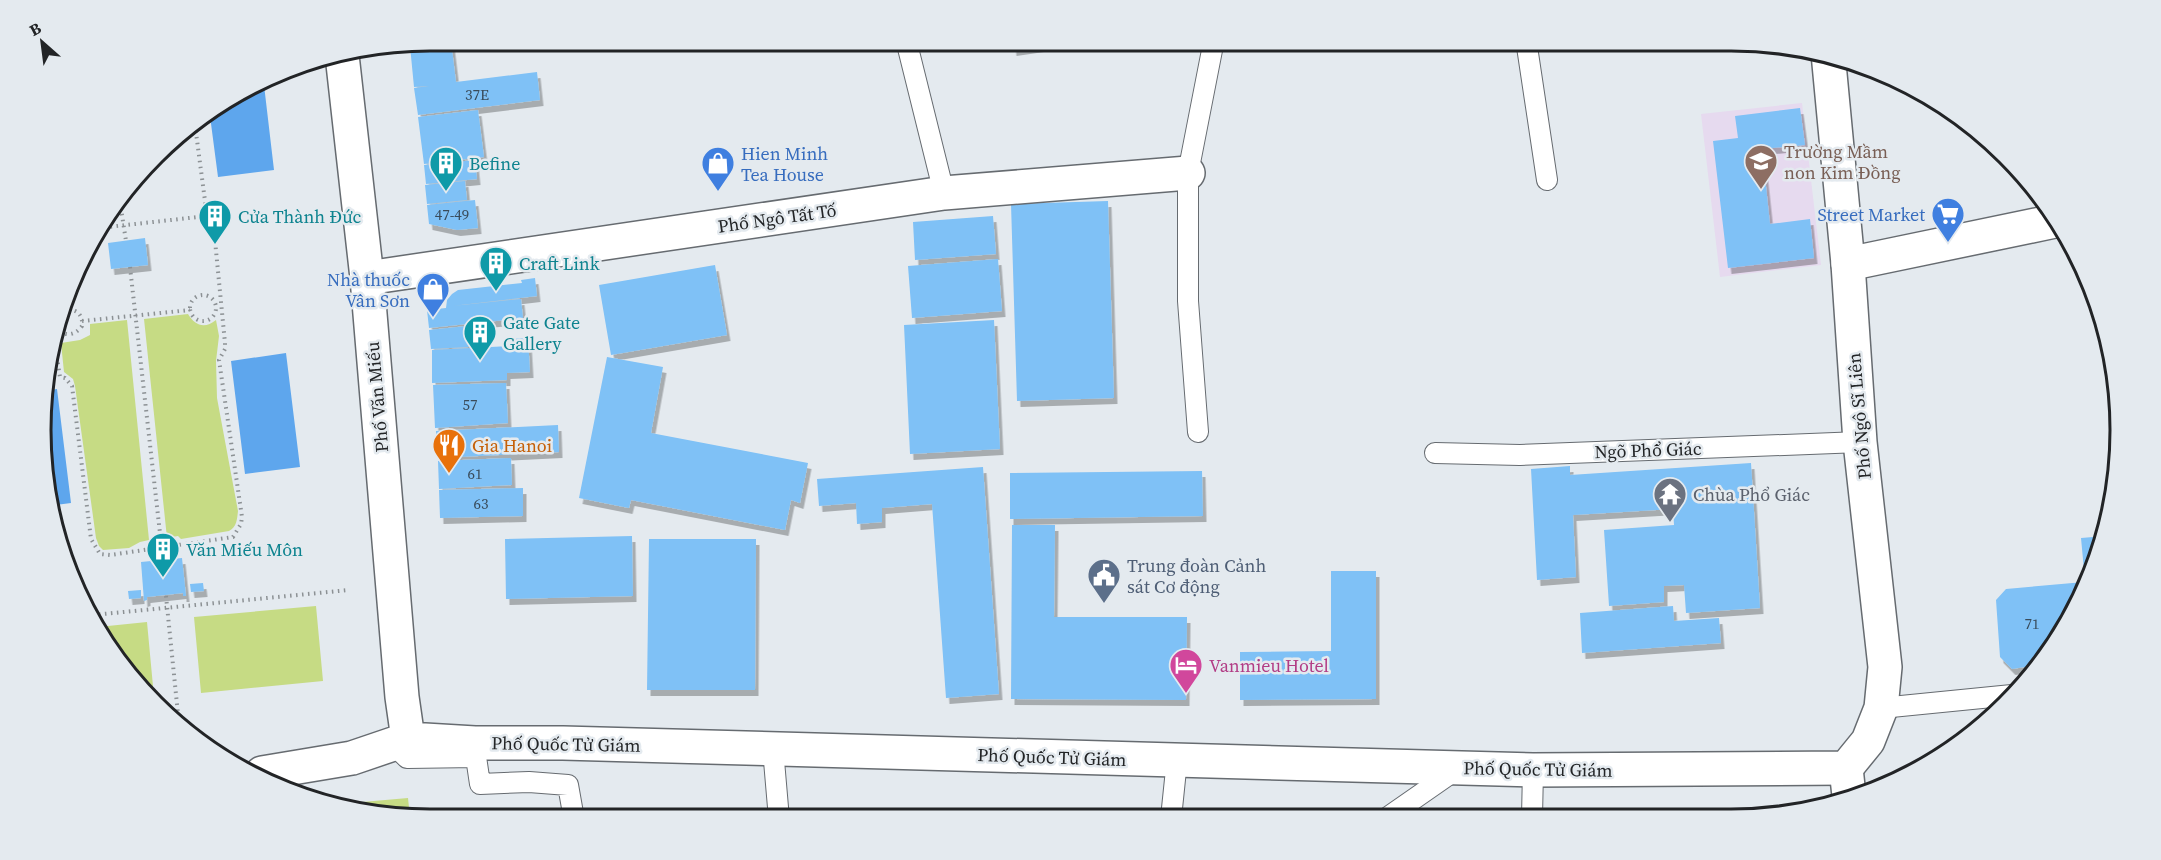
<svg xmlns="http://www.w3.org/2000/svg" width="2161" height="860" viewBox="0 0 2161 860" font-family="'Source Serif 4',serif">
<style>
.education{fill:#e6daef}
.green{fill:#c6db84}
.water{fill:#5ea6ed}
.building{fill:#7fc1f6;filter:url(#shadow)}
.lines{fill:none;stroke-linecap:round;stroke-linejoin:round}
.lane-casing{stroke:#666b70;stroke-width:22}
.street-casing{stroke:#666b70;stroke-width:36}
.secondary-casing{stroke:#666b70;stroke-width:36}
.path{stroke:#8c9194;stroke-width:4;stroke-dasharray:1.5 4.5;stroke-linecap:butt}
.lane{stroke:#fff;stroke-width:20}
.street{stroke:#fff;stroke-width:33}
.secondary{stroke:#fff;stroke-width:33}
.labels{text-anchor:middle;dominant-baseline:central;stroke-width:5;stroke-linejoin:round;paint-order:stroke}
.number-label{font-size:15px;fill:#394b5a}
.education-label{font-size:18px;fill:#785e54;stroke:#e4eaef;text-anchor:start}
.shop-label{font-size:18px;fill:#366cbe;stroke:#e4eaef;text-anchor:end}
.culture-label{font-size:18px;fill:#0d838f;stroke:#e4eaef;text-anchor:start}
.street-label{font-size:18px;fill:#222426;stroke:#e4eaef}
.food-label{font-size:18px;fill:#c56008;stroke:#e4eaef;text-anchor:start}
.worship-label{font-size:18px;fill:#5b616d;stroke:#e4eaef;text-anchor:start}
.service-label{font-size:18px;fill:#4e5e75;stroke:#e4eaef;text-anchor:start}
.hotel-label{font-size:18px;fill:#b23c85;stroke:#e4eaef;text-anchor:start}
.rim{fill:none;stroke:#222426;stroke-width:3}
</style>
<defs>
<filter id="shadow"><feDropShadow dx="3.5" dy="6" stdDeviation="0" flood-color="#0004"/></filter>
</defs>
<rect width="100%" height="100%" fill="#e4eaef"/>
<!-- education -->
<path class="education" d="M1802 103 1821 265 1720 277 1701 114Z"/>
<!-- green -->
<path class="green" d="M188 314C195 326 205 329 216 320L219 336 216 361 217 398 238 511C237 519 237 527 229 531L181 539 178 536 167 538 144 319Z
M127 320 149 540 140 542 129 548 103 550 99 546 96 538 75 386 73 379 64 372 61 343 80 340 90 335V324Z
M316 606 323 681 201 693 194 617Z
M147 622 154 697 106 646 98 627Z
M408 798 410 817 328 805Z"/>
<!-- water -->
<path class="water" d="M264 85 274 170 218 177 210 116Z
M286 353 300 467 245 474 231 361Z
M57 389 71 503 48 506 44 391Z"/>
<!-- building -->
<path class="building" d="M1012 40H1068V42L1013 50Z
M451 41 456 82 537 72 540 100 418 115 414 88 429 86 414 87 410 46Z
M1800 108 1805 145 1762 149 1770 224 1810 219 1814 258 1728 268 1713 141 1738 138 1735 116Z
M478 110 484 157 424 164 418 117Z
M475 160 477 179 426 184 424 165Z
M465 181 467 200 427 204 425 185Z
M475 200 478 228 457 230 429 224 427 205Z
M1108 201 1114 398 1017 401 1011 204Z
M993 216 996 254 915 260 913 222Z
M145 238 148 265 111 269 108 243Z
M998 259 1002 311 912 318 908 266Z
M715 265 727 335 611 355 599 285Z
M535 278 537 296 452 306 521 299 523 318 429 328 427 310 446 308 447 300 452 294 458 290 522 283 521 280Z
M994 320 1000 449 910 454 904 325Z
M486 324 487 346 431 349 429 330Z
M528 338 530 372 507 373V380L432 383V350L511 346V339Z
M607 357 663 367 651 433 808 463 800 503 791 500 785 530 631 500 629 508 579 498Z
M506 383 508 423 435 428 433 385Z
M558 425 559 452 437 458 436 431Z
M511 458 512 485 439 489 438 461Z
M1751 463 1760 608 1686 613 1684 585 1664 586V602L1609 606 1604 530 1674 525 1673 509 1573 515 1576 577 1537 580 1531 469 1570 466V475Z
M983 467 999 694 946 698 932 504 882 508V522L857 524 856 503 819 506 817 479Z
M1202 471 1203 516 1010 519V473Z
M523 488V516L440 518 439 490Z
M1012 525H1055L1054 617H1187L1186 700 1011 699Z
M632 536 633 596 506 599 505 539Z
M2105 536 2085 581 2081 538Z
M649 539H756L755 690H647Z
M182 558 186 596H183V593L147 597V600L144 601 141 562Z
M1331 571H1376V699L1240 700V652L1331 651Z
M2084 582 2055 646 2038 665 2012 669 2000 657 1996 600 2006 589Z
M203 583 204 591 191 592 190 584Z
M141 590V598L129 599 128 591Z
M1673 606 1674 621 1719 618 1721 643 1582 653 1580 613Z"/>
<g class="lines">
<defs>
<path id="lane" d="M906 40 944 193
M1526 40 1547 180
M1198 432 1188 301V173L1214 40
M1435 453 1520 455 1860 442
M1881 708 2012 695
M393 744 407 758 476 757 480 784 529 782 568 785 574 819
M773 749 779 819
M1388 817 1457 769
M1532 817 1533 770
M1171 818 1177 760"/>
<path id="street" d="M1848 264 2055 221
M367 278 944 193 1188 173
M1846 768 1849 796"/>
<path id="secondary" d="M342 55 367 278 402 697 408 739
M262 773 352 758 408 739 475 743H563L1533 770 1846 768 1868 741 1881 708 1885 667 1860 442 1848 264 1828 53"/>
</defs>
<!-- lane casing -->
<use href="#lane" class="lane-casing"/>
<!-- street casing -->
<use href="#street" class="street-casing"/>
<!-- secondary casing -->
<use href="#secondary" class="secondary-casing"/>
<!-- path -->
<path class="path" d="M195 125 207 216
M120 202 126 241
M130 267 163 560
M190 308a13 13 0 1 1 26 0a13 13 0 1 1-26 0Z
M82 321 190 310
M60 331C68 337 76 334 82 326 83 316 78 309 67 310
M55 345 60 377 65 378 72 386 91 539 100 554 110 555 233 537 241 524 242 517 219 360 225 349V343L213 220 207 216 99 228
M166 596 179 724
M93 615 349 590"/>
<!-- lane -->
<use href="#lane" class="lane"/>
<!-- street -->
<use href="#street" class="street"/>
<!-- secondary -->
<use href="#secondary" class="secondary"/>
</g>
<!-- icons -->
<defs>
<symbol id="school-pin" viewBox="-11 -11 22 30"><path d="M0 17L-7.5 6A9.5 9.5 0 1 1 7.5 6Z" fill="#8d6e63" stroke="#e4eaef"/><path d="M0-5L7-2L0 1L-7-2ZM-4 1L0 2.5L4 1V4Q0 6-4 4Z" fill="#fff"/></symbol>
<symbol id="building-pin" viewBox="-11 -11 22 30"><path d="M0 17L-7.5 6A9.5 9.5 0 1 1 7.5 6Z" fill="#0f9aa8" stroke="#e4eaef"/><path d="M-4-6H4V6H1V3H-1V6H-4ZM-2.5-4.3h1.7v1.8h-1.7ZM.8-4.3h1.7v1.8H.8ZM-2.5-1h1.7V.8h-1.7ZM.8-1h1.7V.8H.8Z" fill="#fff"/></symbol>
<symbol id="shop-pin" viewBox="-11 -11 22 30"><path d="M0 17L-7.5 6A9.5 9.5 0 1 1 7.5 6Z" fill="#3f7fe0" stroke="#e4eaef"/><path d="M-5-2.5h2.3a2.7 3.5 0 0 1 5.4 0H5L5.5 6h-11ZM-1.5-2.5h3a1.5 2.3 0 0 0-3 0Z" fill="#fff"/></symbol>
<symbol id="supermarket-pin" viewBox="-11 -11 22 30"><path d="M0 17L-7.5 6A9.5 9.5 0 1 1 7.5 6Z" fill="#3f7fe0" stroke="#e4eaef"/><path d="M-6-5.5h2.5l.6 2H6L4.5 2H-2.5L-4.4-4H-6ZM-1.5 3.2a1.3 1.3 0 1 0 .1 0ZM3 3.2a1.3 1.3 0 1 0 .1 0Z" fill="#fff"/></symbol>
<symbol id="restaurant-pin" viewBox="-11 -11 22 30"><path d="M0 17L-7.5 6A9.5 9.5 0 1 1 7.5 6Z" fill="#e8710a" stroke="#e4eaef"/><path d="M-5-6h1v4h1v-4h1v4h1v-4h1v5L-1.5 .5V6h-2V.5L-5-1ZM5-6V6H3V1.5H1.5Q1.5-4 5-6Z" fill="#fff"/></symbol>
<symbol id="temple-pin" viewBox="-11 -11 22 30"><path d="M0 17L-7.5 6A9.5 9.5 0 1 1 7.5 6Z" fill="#6b7280" stroke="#e4eaef"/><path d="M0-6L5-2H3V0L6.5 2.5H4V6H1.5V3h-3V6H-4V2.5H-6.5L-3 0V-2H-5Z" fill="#fff"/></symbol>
<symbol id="civic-pin" viewBox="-11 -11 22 30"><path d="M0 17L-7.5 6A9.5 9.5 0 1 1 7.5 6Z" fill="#5c6f8a" stroke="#e4eaef"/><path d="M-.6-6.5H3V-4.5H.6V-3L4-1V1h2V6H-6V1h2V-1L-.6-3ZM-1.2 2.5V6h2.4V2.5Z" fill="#fff"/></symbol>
<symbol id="hotel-pin" viewBox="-11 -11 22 30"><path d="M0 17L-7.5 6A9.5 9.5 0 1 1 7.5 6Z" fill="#d1479c" stroke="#e4eaef"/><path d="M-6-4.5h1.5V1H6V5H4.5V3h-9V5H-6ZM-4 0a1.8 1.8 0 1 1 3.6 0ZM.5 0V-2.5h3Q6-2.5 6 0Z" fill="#fff"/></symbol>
</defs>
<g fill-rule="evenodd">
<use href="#school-pin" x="1742" y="142" width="38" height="52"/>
<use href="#building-pin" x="427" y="144" width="38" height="52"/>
<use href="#shop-pin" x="699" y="144" width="38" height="52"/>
<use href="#supermarket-pin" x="1929" y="195" width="38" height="52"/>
<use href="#building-pin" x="196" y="197" width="38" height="52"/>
<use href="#building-pin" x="477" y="244" width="38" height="52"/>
<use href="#shop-pin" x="414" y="270" width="38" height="52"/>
<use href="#building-pin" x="461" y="313" width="38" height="52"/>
<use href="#restaurant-pin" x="430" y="426" width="38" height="52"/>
<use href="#temple-pin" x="1651" y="475" width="38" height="52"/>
<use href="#building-pin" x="144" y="530" width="38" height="52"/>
<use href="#civic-pin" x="1085" y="556" width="38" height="52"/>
<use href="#hotel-pin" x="1167" y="646" width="38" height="52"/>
</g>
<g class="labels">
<!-- number labels -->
<g class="number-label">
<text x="477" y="94">37E</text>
<text x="452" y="214">47-49</text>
<text x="470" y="404">57</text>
<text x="475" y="473">61</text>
<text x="481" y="503">63</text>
<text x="2032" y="623">71</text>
</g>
<!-- education labels -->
<g class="education-label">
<text x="1784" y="151">Trường Mầm<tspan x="1784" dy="21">non Kim Đồng</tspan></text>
</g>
<!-- shop labels -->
<g class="shop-label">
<text x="741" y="153" text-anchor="start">Hien Minh<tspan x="741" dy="21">Tea House</tspan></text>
<text x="1925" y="214">Street Market</text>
<text x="410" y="279">Nhà thuốc<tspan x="410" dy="21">Vân Sơn</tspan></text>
</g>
<!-- culture labels -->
<g class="culture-label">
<text x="469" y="163">Befine</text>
<text x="238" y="216">Cửa Thành Đức</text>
<text x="519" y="263">Craft Link</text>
<text x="503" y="322">Gate Gate<tspan x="503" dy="21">Gallery</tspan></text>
<text x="186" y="549">Văn Miếu Môn</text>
</g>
<!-- street labels -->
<g class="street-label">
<text transform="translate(777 218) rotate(-8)">Phố Ngô Tất Tố</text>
<text transform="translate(377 397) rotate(-95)">Phố Văn Miếu</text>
<text transform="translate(1859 416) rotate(-95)">Phố Ngô Sĩ Liên</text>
<text transform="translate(1648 450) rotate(-2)">Ngõ Phổ Giác</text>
<text transform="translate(566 744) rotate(1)">Phố Quốc Tử Giám</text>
<text transform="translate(1052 757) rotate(2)">Phố Quốc Tử Giám</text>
<text transform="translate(1538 769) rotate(1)">Phố Quốc Tử Giám</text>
</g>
<!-- food labels -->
<g class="food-label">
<text x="472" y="445">Gia Hanoi</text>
</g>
<!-- worship labels -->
<g class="worship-label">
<text x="1693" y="494">Chùa Phổ Giác</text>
</g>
<!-- service labels -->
<g class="service-label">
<text x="1127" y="565">Trung đoàn Cảnh<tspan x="1127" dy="21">sát Cơ động</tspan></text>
</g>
<!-- hotel labels -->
<g class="hotel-label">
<text x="1209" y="665">Vanmieu Hotel</text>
</g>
</g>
<!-- crop -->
<path d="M0 0H2161V860H0ZM430 51H1731A379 379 0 0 1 2110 430V430A379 379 0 0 1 1731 809H430A379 379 0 0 1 51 430V430A379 379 0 0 1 430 51Z" fill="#e4eaef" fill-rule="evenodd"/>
<path class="rim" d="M430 51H1731A379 379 0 0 1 2110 430V430A379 379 0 0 1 1731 809H430A379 379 0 0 1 51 430V430A379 379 0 0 1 430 51Z"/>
<!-- north arrow -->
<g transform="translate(42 42) rotate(332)" stroke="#e4eaef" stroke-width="4.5" paint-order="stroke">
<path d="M0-4.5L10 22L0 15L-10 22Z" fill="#222426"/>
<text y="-9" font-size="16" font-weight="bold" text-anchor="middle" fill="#222426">B</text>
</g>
</svg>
